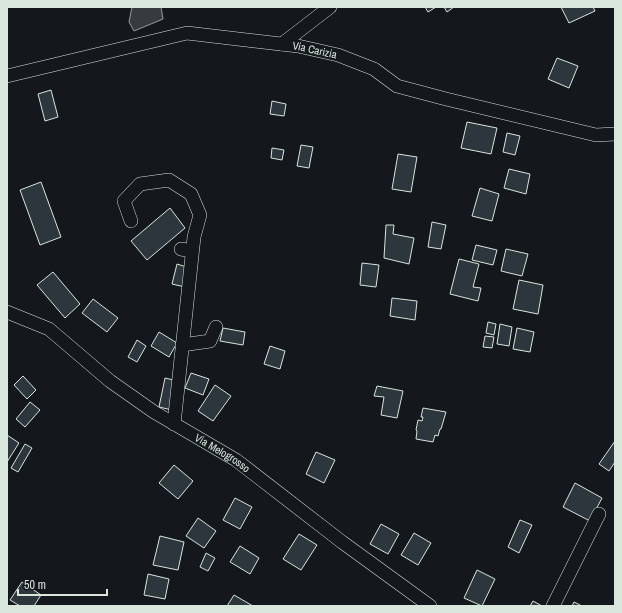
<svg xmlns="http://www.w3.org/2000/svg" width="622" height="613" viewBox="0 0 622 613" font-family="'Archivo Narrow',sans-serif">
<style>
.water{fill:#363b3e;stroke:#939e99}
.building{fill:#2c363c;stroke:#d8e6dc}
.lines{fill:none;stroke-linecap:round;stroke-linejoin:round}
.minor-casing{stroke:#d8e6dc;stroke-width:14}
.minor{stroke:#14181c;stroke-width:13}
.labels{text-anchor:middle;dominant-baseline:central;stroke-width:3;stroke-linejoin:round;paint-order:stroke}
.street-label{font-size:11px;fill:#d8e6dc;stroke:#14181c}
</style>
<rect width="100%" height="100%" fill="#14181c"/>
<!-- water -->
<path class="water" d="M132 7H161L163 19 134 31 129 22Z"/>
<!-- building -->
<path class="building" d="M425 7H436L428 12Z
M444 7H454L447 12Z
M561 7H593L595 11 569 23Z
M557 58 578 66 569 88 548 79Z
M51 90 58 117 45 121 38 94Z
M272 101 286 104 284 116 270 114Z
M467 122 497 128 491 154 461 148Z
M507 133 520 136 515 155 503 152Z
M301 145 313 147 309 168 297 166Z
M272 148 284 150 282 160 271 158Z
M398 154 417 157 411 192 392 189Z
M509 169 530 174 526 194 504 188Z
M41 182 61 237 40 245 20 190Z
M480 188 499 194 492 221 472 216Z
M170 208 185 228 147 260 131 241Z
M432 222 446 225 441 249 428 247Z
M386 225H394L393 234 414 238 409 264 384 258Z
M476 245 497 250 493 265 472 260Z
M506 249 528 254 522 276 501 271Z
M459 259 479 264 473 287 481 288 478 301 450 294Z
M362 263 379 265 376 287 360 285Z
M177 264 190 268 185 287 172 284Z
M53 272 80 304 65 318 37 285Z
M519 280 543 285 538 314 513 309Z
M392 298 417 301 415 320 390 316Z
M93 299 118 318 107 332 82 313Z
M488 322 496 324 494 335 486 333Z
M500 324 512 327 509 346 497 344Z
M223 328 245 332 243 345 220 341Z
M517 328 534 332 530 352 513 349Z
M159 332 177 343 169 357 151 346Z
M485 336 494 337 492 348 483 347Z
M137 340 146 346 137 362 128 357Z
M270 346 285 351 280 369 264 364Z
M191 373 209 379 203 395 185 388Z
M23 376 36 390 27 399 14 385Z
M165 378 178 381 172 410 159 407Z
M215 385 231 396 213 421 198 411Z
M377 386 403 391 397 418 381 415 384 397 374 396Z
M30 402 40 410 25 427 16 419Z
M423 408 446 412 441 429H440L438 436 435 435 433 442 416 439 417 431 416 430 418 420 422 421 423 417H421Z
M7 435 19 443 7 462Z
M615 441V462L609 471 599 464Z
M25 444 32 448 18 472 11 468Z
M316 452 335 460 324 483 306 474Z
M174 465 193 481 178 499 159 483Z
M575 483 602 498 590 521 563 507Z
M235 498 252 507 240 529 223 520Z
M198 518 216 531 204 548 186 536Z
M520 520 532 525 519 553 508 547Z
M381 524 399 534 388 554 370 544Z
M414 533 431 543 418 565 401 555Z
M299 534 317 545 301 570 283 559Z
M160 536 184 542 178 570 153 565Z
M240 546 259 558 250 574 230 562Z
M206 553 215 558 208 571 200 567Z
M477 570 495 579 482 606 464 598Z
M148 574 169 579 165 599 144 595Z
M22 582 41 595 34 606H20L10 600Z
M234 595 253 606H227Z
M533 601 542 606H530Z
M574 602 582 606H572Z"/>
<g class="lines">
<defs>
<g id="minor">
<path d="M282 44 330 7"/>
<path id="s1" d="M7 76 187 33 298 46 338 55 374 69 397 86 446 99 596 135 615 134"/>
<path d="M131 221 124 201 140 184 169 180 191 194 200 215 194 237 174 424"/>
<path d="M181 249 192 251"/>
<path id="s2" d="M7 312 49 329 110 381 154 412 236 460 342 542 430 606"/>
<path d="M182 345 210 341 216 327"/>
<path d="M553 606 599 514"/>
</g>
</defs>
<!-- minor casing -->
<use href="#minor" class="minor-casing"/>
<!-- minor -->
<use href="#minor" class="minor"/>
</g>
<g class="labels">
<!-- street labels -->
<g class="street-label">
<text stroke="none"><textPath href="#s1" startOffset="314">Via Carizia</textPath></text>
<text stroke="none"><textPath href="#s2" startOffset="259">Via Melogrosso</textPath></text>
</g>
</g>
<!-- border -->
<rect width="622" height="613" fill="none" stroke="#d8e6dc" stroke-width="16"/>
<!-- scale -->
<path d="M18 589v6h89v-6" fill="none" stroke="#d8e6dc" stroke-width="2"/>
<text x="24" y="589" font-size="12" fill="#d8e6dc" stroke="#14181c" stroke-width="3" paint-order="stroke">50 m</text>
</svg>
